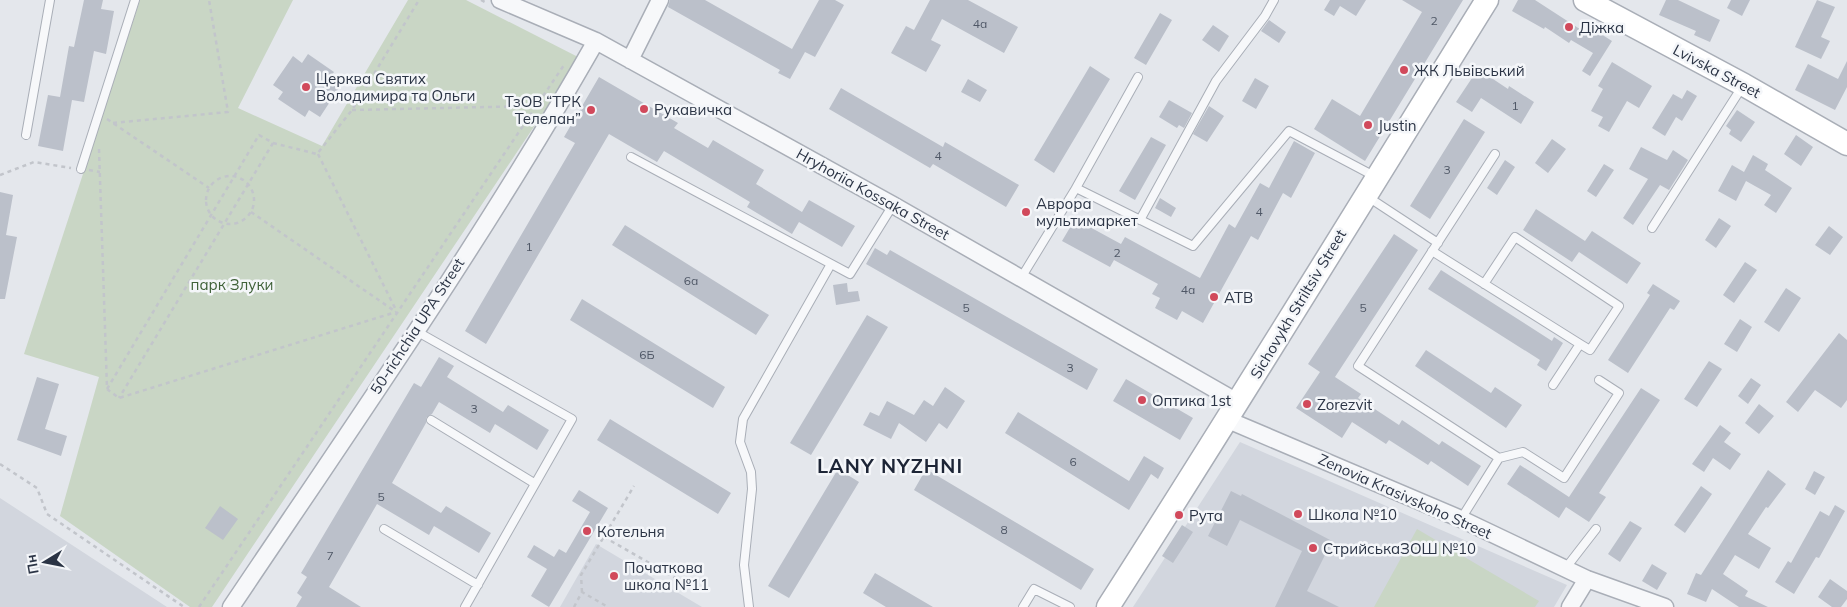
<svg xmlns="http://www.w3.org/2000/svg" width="1847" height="607" viewBox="0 0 1847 607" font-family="Mulish,sans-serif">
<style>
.built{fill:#d2d6de}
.green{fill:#c9d6c5}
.building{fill:#bbc0ca}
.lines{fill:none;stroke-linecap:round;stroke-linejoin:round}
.lane-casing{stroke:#a9aeb7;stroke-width:10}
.street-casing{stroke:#a9aeb7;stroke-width:19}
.secondary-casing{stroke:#a9aeb7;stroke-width:25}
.path{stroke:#c2c5cb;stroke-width:2.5;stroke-dasharray:4 4;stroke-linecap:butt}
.lane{stroke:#f7f8fa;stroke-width:8}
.street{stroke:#f7f8fa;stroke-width:16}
.secondary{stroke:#fff;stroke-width:22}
.poi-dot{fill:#d1495b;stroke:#f4f6f9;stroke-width:2}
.labels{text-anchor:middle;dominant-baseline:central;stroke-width:5;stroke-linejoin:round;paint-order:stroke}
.number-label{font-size:12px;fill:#4f5766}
.poi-label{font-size:15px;fill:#2b3445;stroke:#f4f6f9;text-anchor:start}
.street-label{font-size:15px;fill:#2b3445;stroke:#f4f6f9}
.park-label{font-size:15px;fill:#3f6138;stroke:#f4f6f9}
.district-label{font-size:20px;font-weight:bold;letter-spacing:1px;fill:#1d2536;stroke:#f4f6f9}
</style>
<rect width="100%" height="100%" fill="#e4e7ec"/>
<!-- built -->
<path class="built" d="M1240 442 1567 585 1554 607H1133Z
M0 498 167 607H0Z
M596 544 702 607H560Z"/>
<!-- green -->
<path class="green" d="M140 0H293L238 108 322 146 408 0H466L580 58 212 607H190L60 516 99 377 24 354Z
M1417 529 1539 601 1535 607H1374Z"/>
<!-- building -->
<path class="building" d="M84 0H103L101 9 114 11 106 54 94 51 84 102 72 100 63 151 38 146 48 95 60 97 69 46 74 47Z
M670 0H705L792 49 819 0H835L844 5 815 57 805 52 790 79 778 73 780 70 668 7Z
M930 0H968L1018 27 1004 53 942 19 931 40 941 45 926 72 891 53 906 26 914 30Z
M1330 0H1366L1356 16 1340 6 1334 16 1324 10Z
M1402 0H1463L1365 161 1314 129 1332 99 1360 116 1422 12Z
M1518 0H1535L1589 35 1593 29 1612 41 1590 76 1582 71 1593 53 1571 40 1569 43 1545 27 1544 29 1512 11Z
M1666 0H1678L1720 20 1710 42 1694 35 1696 31 1659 15Z
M1731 0H1750L1742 16 1727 8Z
M1817 0 1835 7 1821 37 1830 41 1821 59 1795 47Z
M1160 13 1172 20 1146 65 1134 58Z
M1269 20 1286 32 1279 43 1261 31Z
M1213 25 1229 36 1219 52 1202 40Z
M308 54 334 72 328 81 339 88 320 117 309 110 305 117 278 99 283 92 273 85 293 56 302 63Z
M1847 61V87L1835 110 1795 90 1808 64 1838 79Z
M1612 62 1652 86 1639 108 1627 101 1609 132 1598 126 1603 117 1591 111 1603 89 1598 86Z
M1090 66 1110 79 1054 173 1034 160Z
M1478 69 1508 89 1509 86 1534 102 1521 124 1481 98 1472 112 1456 102Z
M599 77 678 123 674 128 708 148 713 140 764 170 756 184 802 212 809 200 855 226 842 247 799 222 792 234 747 207 750 202 664 151 657 162 609 134 486 344 465 331 575 143 564 137Z
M1255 78 1269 86 1256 109 1242 101Z
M968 79 987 90 980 102 961 92Z
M841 88 943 147 945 142 1019 185 1006 207 933 164 930 168 829 109Z
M1687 90 1697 96 1682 121 1676 117 1665 136 1652 128 1673 94 1682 99Z
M1169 100 1192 113 1184 128 1179 125 1177 128 1159 117Z
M1209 106 1224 116 1207 142 1193 134Z
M1737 110 1755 122 1741 142 1729 134 1731 130 1726 126Z
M1464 119 1485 132 1430 219 1410 206Z
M1796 135 1813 147 1801 166 1784 154Z
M1151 137 1166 145 1135 200 1119 191Z
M1552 139 1566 149 1548 173 1535 163Z
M1294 141 1315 153 1291 198 1283 193 1258 240 1251 236 1203 323 1182 311 1177 320 1155 308 1160 298 1152 294 1158 284 1114 260 1110 267 1062 241 1075 219 1121 244 1125 237 1200 278 1229 224 1235 228 1260 183 1269 188Z
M1641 147 1667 160 1673 150 1688 160 1669 190 1660 185 1633 225 1623 218 1648 179 1629 169Z
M1753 155 1768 164 1765 170 1792 188 1776 213 1764 205 1771 195 1746 181 1736 201 1718 191 1732 165 1744 172Z
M1505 160 1515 167 1497 195 1487 188Z
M1604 164 1614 170 1596 197 1587 191Z
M0 192 13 195 6 235 17 237 5 299H0Z
M1160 198 1176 208 1171 217 1155 208Z
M1536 209 1585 241 1592 231 1641 263 1627 284 1579 252 1572 262 1523 230Z
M1719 218 1731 226 1716 248 1705 240Z
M625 225 769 315 756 335 612 245Z
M1829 226 1843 237 1830 255 1815 245Z
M1394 234 1418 250 1335 377 1361 394 1358 398 1399 425 1402 420 1439 445 1442 441 1481 466 1468 486 1431 461 1428 465 1389 440 1386 444 1352 422 1342 438 1296 408 1320 372 1308 364Z
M875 248 887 255 890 250 1098 369 1087 390 866 264Z
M1745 262 1757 270 1734 303 1723 295Z
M1441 270 1552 341 1554 337 1563 343 1546 371 1537 365 1540 360 1428 289Z
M847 283 848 292 858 291 860 301 836 305 833 285Z
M1653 284 1680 301 1674 310 1670 308 1628 373 1608 360 1650 295 1647 293Z
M1786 288 1801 298 1779 332 1764 322Z
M582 299 725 387 713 408 570 320Z
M867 315 888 327 811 455 790 443Z
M1740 319 1752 327 1737 352 1724 344Z
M1839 333 1847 340V400L1841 408 1815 390 1798 412 1786 402Z
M1426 350 1491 393 1495 387 1522 405 1506 428 1415 366Z
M439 357 454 366 447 377 503 412 508 405 549 430 537 450 495 424 490 433 439 402 432 414 426 418V423L392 483 441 513 446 506 491 533 479 553 434 526 429 535 377 504 329 587 361 607H296L302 597 297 593 307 577 301 573 414 383 421 387Z
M1709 361 1722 369 1697 407 1684 399Z
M37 377 59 384 45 429 67 436 61 456 17 440Z
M1751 378 1761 385 1748 404 1738 396Z
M1126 379 1193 418 1180 440 1113 401Z
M945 387 965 401 947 429 939 423 926 442 899 423 891 439 863 425 870 412 879 416 887 401 914 415 924 400 933 406Z
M1641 388 1660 400 1599 493 1606 497 1589 522 1566 507 1559 518 1507 484 1520 465 1569 497Z
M1759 404 1774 416 1759 434 1745 423Z
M1018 412 1129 481 1144 456 1164 468 1158 479 1151 474 1129 510 1005 433Z
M610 419 731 493 718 514 597 440Z
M1720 425 1731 433 1724 442 1741 454 1730 470 1713 458 1704 472 1692 464Z
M838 469 859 482 789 598 768 586Z
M926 469 1094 569 1081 590 914 490Z
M1768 470 1786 484 1768 508 1766 507 1748 534 1771 548 1759 569 1735 555 1723 574 1748 591 1745 596 1768 607H1739L1712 589 1706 602 1687 594 1696 573 1701 575Z
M1814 471 1825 477 1815 495 1805 489Z
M1701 486 1712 494 1685 533 1674 525Z
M579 490 608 508 549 607 531 596 547 569 527 557 534 545 554 557 559 549 566 553 590 512 572 501Z
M1231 491 1241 496 1242 494 1332 541 1307 591 1339 607H1275L1302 551 1240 520 1227 546 1208 536Z
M1835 505 1845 511 1819 558 1816 557 1794 594 1775 582 1788 561 1791 563 1820 511 1829 516Z
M220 506 238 519 223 540 205 528Z
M1630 521 1642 528 1620 562 1608 554Z
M1182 525 1193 532 1173 563 1162 556Z
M1652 564 1667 573 1657 590 1642 581Z
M875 573 933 607H886L863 593Z
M1830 579 1847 591V599L1841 607H1832L1818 597Z"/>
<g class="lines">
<defs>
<path id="lane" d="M26 135 50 0
M631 157 850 274 893 205
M81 169 135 0
M1076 188 1138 77
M1368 197 1438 243
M1140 220 1216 81 1265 16 1274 0
M1652 228 1742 87
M1432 251 1580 344 1590 350 1619 306 1515 237 1484 284
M1021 278 1076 188 1193 246 1289 131 1376 177
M416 331 572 419 465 607
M1553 385 1580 344
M431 420 534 483
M1499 458 1523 452 1564 478 1619 393 1599 380
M1461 519 1499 458 1358 366 1495 154
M384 529 478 585
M1565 569 1596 529
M749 607 744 565 752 489 751 472 740 442 743 419 831 264
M1023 607 1034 589 1070 607"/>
<path id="street" d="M500 0 596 41 893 205 1239 403
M630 60 660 0
M1228 420 1461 519 1587 579 1665 607
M231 607C356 421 485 236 596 41
M1570 607 1587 579"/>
<path id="secondary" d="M1585 0 1744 85 1847 144
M1108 607C1237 406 1361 203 1487 0"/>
</defs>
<!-- lane casing -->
<use href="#lane" class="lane-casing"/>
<!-- street casing -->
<use href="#street" class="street-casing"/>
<!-- secondary casing -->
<use href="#secondary" class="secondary-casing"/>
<!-- path -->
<path class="path" d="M481 0 487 3
M352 110 533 106
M107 119 209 188
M113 123 228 112 209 0
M273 143 317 154 352 110 419 0
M99 149 107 388
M318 154 396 310
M89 170 100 172
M0 175 34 162 71 168
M206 200a24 24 0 1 1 48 0a24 24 0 1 1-48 0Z
M251 212 396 312
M107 389 259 135 273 143 119 398
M107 389 119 398 396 312
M0 464 37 488 47 514 184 607
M604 537 679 580
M582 592 581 575 634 486
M199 607 564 65
M574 607 582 592 608 607"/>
<!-- lane -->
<use href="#lane" class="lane"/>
<!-- street -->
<use href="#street" class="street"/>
<!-- secondary -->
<use href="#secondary" class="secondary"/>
</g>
<!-- markers -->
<g class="poi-dot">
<circle cx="1569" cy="27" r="5"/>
<circle cx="1404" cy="70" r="5"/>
<circle cx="306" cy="87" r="5"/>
<circle cx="644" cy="109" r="5"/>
<circle cx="591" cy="110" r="5"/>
<circle cx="1368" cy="125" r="5"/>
<circle cx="1026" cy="212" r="5"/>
<circle cx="1214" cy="297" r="5"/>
<circle cx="1142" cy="400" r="5"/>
<circle cx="1307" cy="404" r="5"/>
<circle cx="1298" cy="514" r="5"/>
<circle cx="1179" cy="515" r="5"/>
<circle cx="587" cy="531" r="5"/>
<circle cx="1313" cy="548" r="5"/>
<circle cx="614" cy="576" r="5"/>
</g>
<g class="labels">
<!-- number labels -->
<g class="number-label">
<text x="1434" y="20">2</text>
<text x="980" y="23">4а</text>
<text x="1515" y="105">1</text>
<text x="938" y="155">4</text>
<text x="1447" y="169">3</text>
<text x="1259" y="211">4</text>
<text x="529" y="246">1</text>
<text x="1117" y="252">2</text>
<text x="691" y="280">6а</text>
<text x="1188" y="289">4а</text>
<text x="966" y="307">5</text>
<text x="1363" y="307">5</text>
<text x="647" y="354">6Б</text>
<text x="1070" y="367">3</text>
<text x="474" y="408">3</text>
<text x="1073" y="461">6</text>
<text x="381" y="496">5</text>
<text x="1004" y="529">8</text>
<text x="330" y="555">7</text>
</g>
<!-- poi labels -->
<g class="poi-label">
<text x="1579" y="27">Діжка</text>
<text x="1414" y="70">ЖК Львівський</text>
<text x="316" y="78">Церква Святих<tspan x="316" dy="17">Володимира та Ольги</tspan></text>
<text x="581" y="101" text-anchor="end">ТзОВ “ТРК<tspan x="581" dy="17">Телелан”</tspan></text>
<text x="654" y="109">Рукавичка</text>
<text x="1378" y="125">Justin</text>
<text x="1036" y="203">Аврора<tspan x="1036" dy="17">мультимаркет</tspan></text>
<text x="1224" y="297">ATB</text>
<text x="1152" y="400">Оптика 1st</text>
<text x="1317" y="404">Zorezvit</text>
<text x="1308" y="514">Школа №10</text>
<text x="1189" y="515">Рута</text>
<text x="597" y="531">Котельня</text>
<text x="1323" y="548">СтрийськаЗОШ №10</text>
<text x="624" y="567">Початкова<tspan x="624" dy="17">школа №11</tspan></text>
</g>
<!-- street labels -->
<g class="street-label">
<text transform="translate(1717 71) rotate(28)">Lvivska Street</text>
<text transform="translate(873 194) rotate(29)">Hryhoriia Kossaka Street</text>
<text transform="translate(1298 304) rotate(-59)">Sichovykh Striltsiv Street</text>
<text transform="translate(417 326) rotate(-57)">50-richchia UPA Street</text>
<text transform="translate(1405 496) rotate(24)">Zenovia Krasivskoho Street</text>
</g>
<!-- park labels -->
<g class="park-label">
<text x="232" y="284">парк Злуки</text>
</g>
<!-- district labels -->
<g class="district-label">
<text x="890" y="465">LANY NYZHNI</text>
</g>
</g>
<!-- north arrow -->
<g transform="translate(45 562) rotate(260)" stroke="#f4f6f9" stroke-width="4" paint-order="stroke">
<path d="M0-4L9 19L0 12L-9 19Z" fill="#2b3445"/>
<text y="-8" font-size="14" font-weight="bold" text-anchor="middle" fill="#2b3445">Пн</text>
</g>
</svg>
